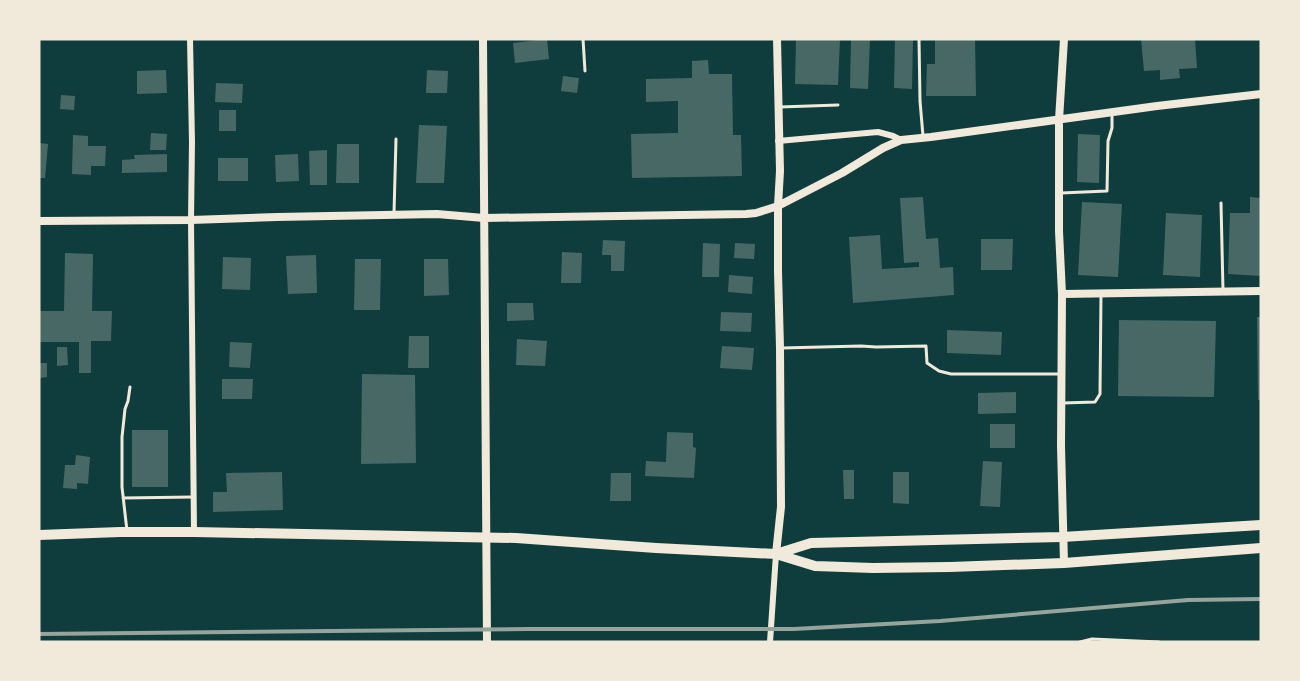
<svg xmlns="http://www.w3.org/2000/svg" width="1300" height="681" viewBox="0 0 1300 681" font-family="'Noto Sans',sans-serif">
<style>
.building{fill:#486865}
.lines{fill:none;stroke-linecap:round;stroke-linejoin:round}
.service{stroke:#f1e9da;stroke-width:3}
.minor{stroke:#f1e9da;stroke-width:6}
.tertiary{stroke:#f1e9da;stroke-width:8}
.trunk{stroke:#f1e9da;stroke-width:10}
.rail{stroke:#97a49c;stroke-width:4}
</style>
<rect width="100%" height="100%" fill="#0f3d3e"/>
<!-- building -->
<path class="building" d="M547 39 549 59 515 63 513 43Z
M796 39H840L838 85 795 84Z
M851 39H870L868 89 850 88Z
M895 39H913L912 89 894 88Z
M935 39H975L976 96H926L927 64H935Z
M1141 39H1195L1197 68 1179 69 1180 78 1160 80V70L1144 71Z
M708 60 709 74H732L733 135H741L742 176 632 178 631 134 678 133V101L646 102V79L692 78V61Z
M166 70 167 93 137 94V71Z
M427 70 448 71 447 93H426Z
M563 76 579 78 577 93 561 91Z
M216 83 243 84 242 103 215 102Z
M61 95 75 96 74 110 60 109Z
M219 110H236V131H219Z
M419 125 447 126 444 183H416Z
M151 133 167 134 166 150H150Z
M1078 134 1100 135 1099 183 1077 182Z
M73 135 88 136V146H106L105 166H91V175L72 174Z
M39 143 48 144 45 178H39Z
M337 144H359V183H336Z
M327 150V185H310L309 151Z
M167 154V172L122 173V160L135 159 134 155Z
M298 154 299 181 276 182 275 155Z
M218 158H248V181H218Z
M923 197 926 239 938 238 940 268 953 267 954 295 853 303 849 237 880 235 882 269 919 267V262L904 263 900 198Z
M1250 197 1261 198V276L1228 274 1230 213H1250Z
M1082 202 1122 204 1118 277 1078 275Z
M1166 213 1202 215 1200 277 1163 275Z
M981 239H1013L1012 270H981Z
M603 240 625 241 624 271H611V255H602Z
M703 243 720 244 719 277H702Z
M735 243 755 244 754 259 734 258Z
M562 252 582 253 581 283H561Z
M65 253 93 254 92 311H112L111 341H91V373H79V342H39V311H64Z
M316 255 317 293 288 294 286 256Z
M223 257 251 258 250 290 222 289Z
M355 259H381L380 310H354Z
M424 259H448L449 295 424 296Z
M729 275 753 277 752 294 728 292Z
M507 303H533L534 320 507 321Z
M721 312 752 313 751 332 720 331Z
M1257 317H1261V400H1258Z
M1119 320 1216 321 1214 397 1118 396Z
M947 330 1002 332 1001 355 947 353Z
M409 336H429V368H408Z
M517 339 547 341 545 366 516 365Z
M230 342 252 343 250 368 229 367Z
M722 346 754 348 752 370 720 368Z
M57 347H67L68 365 57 366Z
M39 363H47V377L39 378Z
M362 374 415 375 416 463 361 464Z
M222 379H253L252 399H222Z
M1016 392V413L978 414V393Z
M990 424H1015V448H990Z
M132 430H168V487H132Z
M667 432 693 433V447L696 448 694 478 645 476 646 461 666 462Z
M76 455 90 457 88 484 77 483V489L63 488 65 465H75Z
M983 461 1002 462 1000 507 980 506Z
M843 470H854V499H844Z
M282 472 283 510 213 512V492H227L226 473Z
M893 472H909V504L893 503Z
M611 473H631V501H610Z"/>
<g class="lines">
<!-- service -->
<path class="service" d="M583 39 585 71
M919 39 920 101 923 136
M780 107 838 105
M1061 193 1107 191 1108 141 1112 128V113
M1221 203 1223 290
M394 213 396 139
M782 348 861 346 876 347 926 346 927 363 939 371 951 374H1060
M1063 403 1095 402 1100 394 1101 295
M123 498 193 497
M127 531 122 487V437L125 409 128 401 130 387
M1080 642 1092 639 1159 642"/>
<!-- minor -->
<path class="minor" d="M190 39 192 142 191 220 194 532
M778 141 878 132 893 136 901 140
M770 642 776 554"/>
<!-- tertiary -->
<path class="tertiary" d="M483 39 487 642
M39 221 191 220 277 217 437 214 484 218 746 214 756 213 778 206 842 173 883 148 901 140 931 137 1157 106 1261 94
M1062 294 1261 291
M776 554 781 507 780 348 778 271V206L780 171 777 39
M1064 563 1061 446 1062 294 1059 231V120L1064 39"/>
<!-- trunk -->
<path class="trunk" d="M39 535 120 532H194L516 538 656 548 776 554 815 566 873 568 950 567 1064 563 1261 548
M776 554 811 543 1062 537 1261 525"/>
<!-- rail -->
<path class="rail" d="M39 634 529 629H794L940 621 1188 600 1261 599"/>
</g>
<!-- border -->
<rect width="1300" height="681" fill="none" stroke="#f1e9da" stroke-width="81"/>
</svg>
